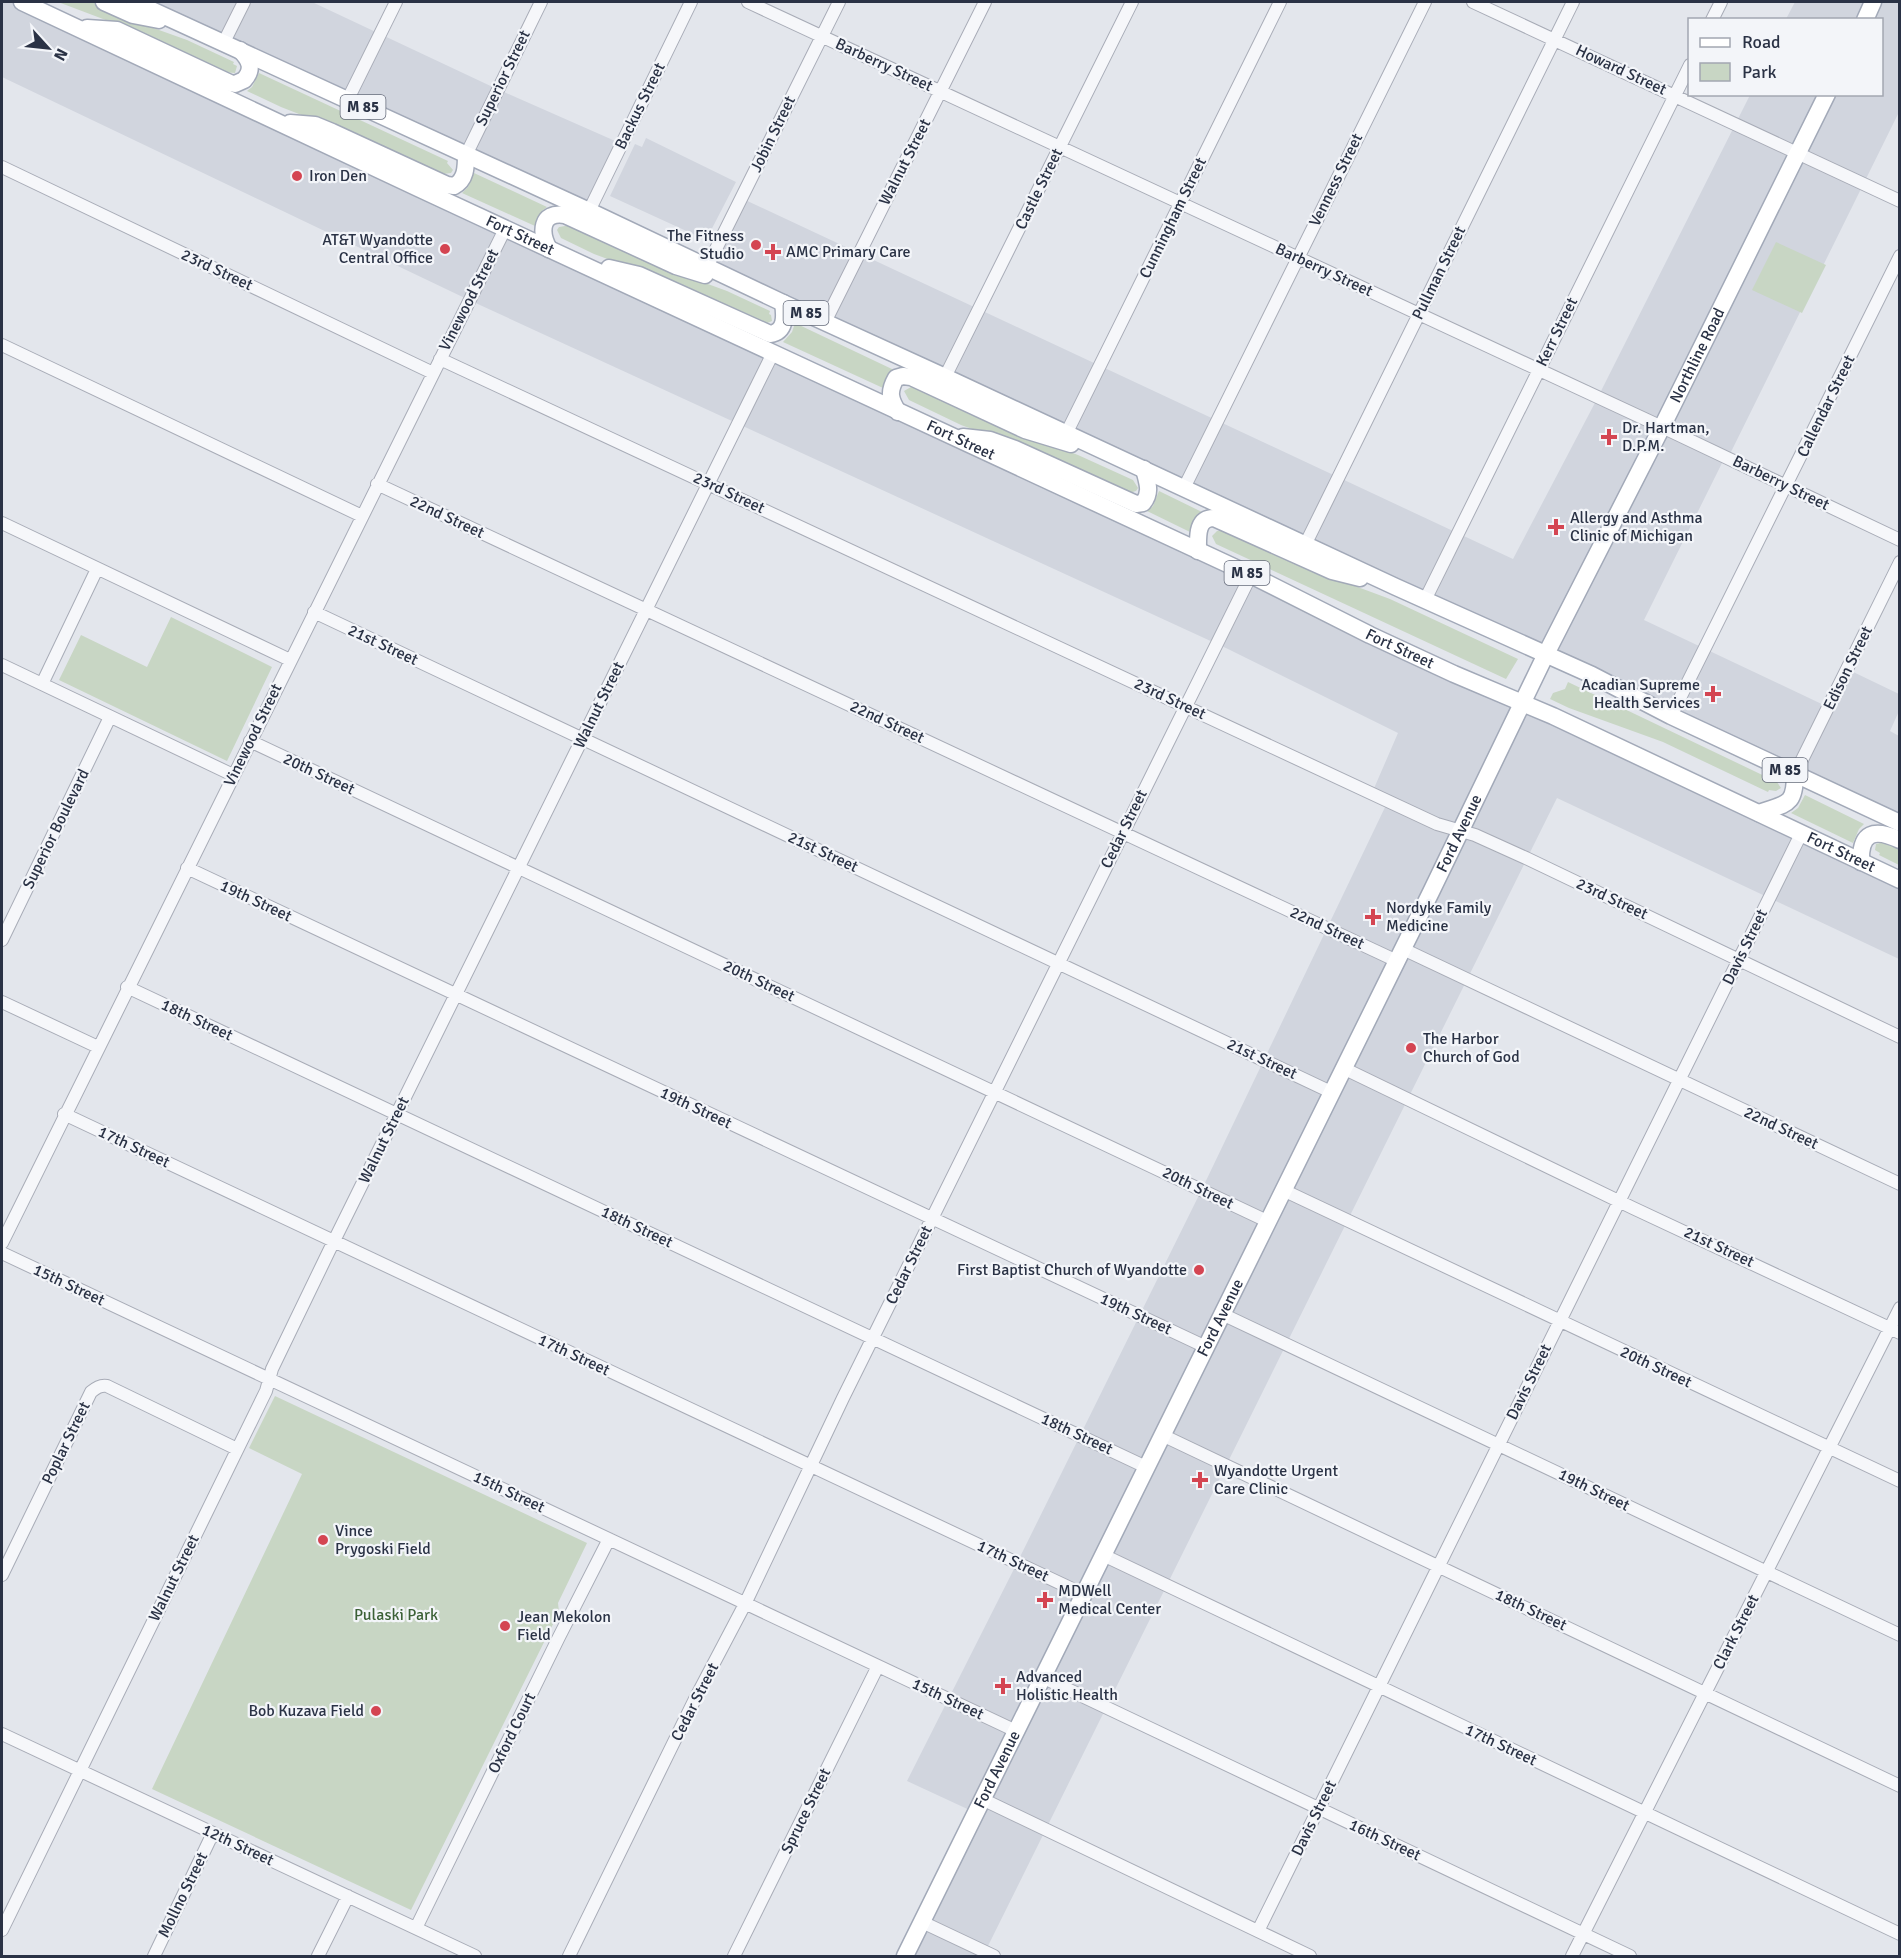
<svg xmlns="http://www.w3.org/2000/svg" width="1901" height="1958" viewBox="0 0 1901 1958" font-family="Signika,sans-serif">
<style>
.built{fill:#d1d5de}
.green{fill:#c8d6c4}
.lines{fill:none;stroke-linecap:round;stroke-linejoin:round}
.minor-casing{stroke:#a8acb7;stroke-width:14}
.major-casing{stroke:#a2a9b8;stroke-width:19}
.minor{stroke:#f6f7fa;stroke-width:12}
.major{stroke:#fff;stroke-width:16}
.poi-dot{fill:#d44552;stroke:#f3f5f9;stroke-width:2}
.labels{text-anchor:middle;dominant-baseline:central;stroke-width:4.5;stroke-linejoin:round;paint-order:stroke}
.shield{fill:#f3f5f9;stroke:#666c7b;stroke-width:1.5}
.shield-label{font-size:15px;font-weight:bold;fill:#2a3245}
.street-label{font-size:16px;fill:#2a3245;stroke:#f3f5f9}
.poi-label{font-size:16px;fill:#2a3245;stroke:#f3f5f9;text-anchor:start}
.park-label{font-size:16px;fill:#3c6137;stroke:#f3f5f9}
</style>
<rect width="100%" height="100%" fill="#e3e6ec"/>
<!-- built -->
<path class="built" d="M2 2H22L1899 880V959L1557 798 983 1956H905L976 1813 907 1781 1017 1563 1202 1189 1388 801 1372 793 1398 733 1228 649 469 300 2 77Z
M134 2H312L497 89 622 144 589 211Z
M1795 2H1899V112L1728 458 1725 457 1644 620 1828 707 1847 669 1899 694V711L1890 731 1899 736V823L707 267 741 198 1513 559 1598 397 1750 95 1882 94V20L1786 19Z
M646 138 736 182 706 240 610 196 635 144 642 147Z"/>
<!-- green -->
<path class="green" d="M58 2H92L131 20 187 40 234 62 233 64 237 66 235 73 223 72 111 22Z
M259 73 448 161 447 163 453 170 451 173 443 174 327 125 281 107 247 91 252 87Z
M474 173 547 207 542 211 535 226 462 193 468 187Z
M565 226H574L675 272 727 291 770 311 769 314 771 315 772 321 765 324 648 274 594 254 561 238 557 230 559 227Z
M1776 242 1826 265 1802 313 1752 290Z
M795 323 894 370 886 378 883 388 783 342 792 332Z
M911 387 917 388 1025 435 1078 455 1133 480 1138 488 1136 491 1129 493 1013 444 961 425 909 400 904 391Z
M1159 491 1202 512 1196 519 1190 532 1147 511 1153 506Z
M1223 530 1336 579 1390 599 1518 659 1506 679 1216 544 1212 536 1217 531Z
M171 617 272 667 227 761 59 680 81 635 147 667Z
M1568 682 1777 782 1781 788 1776 791 1769 790 1768 792 1663 742 1569 708 1550 699 1553 693 1565 689Z
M1805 795 1864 824 1859 829 1853 843 1791 813 1798 808Z
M1884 842 1899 845V865L1879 855 1880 853 1875 850 1876 844Z
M275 1396 587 1543 558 1603 559 1612 411 1910 152 1789 302 1474 249 1448Z"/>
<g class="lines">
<defs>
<path id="minor" d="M748 2 1662 427 1900 540
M1473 2 1900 201
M1712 20 1721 2
M224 42 244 2
M348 99 396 2
M466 155 541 2
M2 167 433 373
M589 211 691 2
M707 267 839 2
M825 322 985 2
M2 345 362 516
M440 359 1437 824 1475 835 1526 858 1900 1037
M945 377 1132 2
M1066 434 1280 2
M377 484 1397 961
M1184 488 1425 2
M2 523 290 660
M1305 545 1573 2
M1425 600 1690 65
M314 612 1331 1092
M2 665 233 775
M42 684 97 569
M1671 716 1900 256
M250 741 1267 1221
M1795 774 1900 562
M187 868 1206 1347
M2 940 110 717
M1403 949 1900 1184
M127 987 1146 1467
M2 1002 98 1047
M1343 1068 1633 1208 1900 1333
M64 1114 1083 1594
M1283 1190 1900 1481
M2 1243 505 229
M2 1253 1016 1731
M1222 1314 1900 1635
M1162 1435 1900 1786
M1103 1555 1900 1934
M2 1575 91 1392C96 1388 100 1385 107 1386L237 1449
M1042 1677 1630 1956
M2 1734 475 1956
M982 1799 1310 1956
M922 1922 994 1956
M416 1928 559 1637 609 1539
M2 1930 266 1391 272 1369 329 1251 773 353
M1258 1931 1801 834
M154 1956 213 1833
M318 1956 348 1896
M569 1956 695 1699 745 1604 843 1398 1251 575
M734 1956 878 1666
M1572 1956 1900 1308"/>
<g id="major">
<path id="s1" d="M22 2 420 189 1251 575 1370 635 1454 674 1553 716 1900 880"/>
<path d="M104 2 133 15 159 20"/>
<path d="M134 2 589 211 783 303 945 377 1396 587 1592 675 1671 716 1900 823"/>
<path d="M1865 20 1873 2"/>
<path d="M87 28 117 30 230 83 235 84 244 80C254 69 250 60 240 50"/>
<path d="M290 123 315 125 332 132 447 185 454 186C466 180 466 167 466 155"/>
<path d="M549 249C540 233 540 211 565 215L676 266 705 275"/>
<path d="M609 268 639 275 770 334C786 332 785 316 783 303"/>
<path d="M898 412C890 399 888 392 896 378L903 376 911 377 1025 430 1071 444"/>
<path d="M963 437 990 440 1015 449 1136 504 1143 503C1152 492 1147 482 1144 469"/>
<path d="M1198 551C1198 537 1196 518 1214 518L1332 571 1360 578"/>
<path d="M1759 813C1786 803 1795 807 1795 774"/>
<path d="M1861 862C1860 832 1874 828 1900 840"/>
<path id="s2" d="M905 1956 1431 892 1546 654 1662 427 1827 94"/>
</g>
</defs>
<!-- minor casing -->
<use href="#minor" class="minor-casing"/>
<!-- major casing -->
<use href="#major" class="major-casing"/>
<!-- minor -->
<use href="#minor" class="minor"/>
<!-- major -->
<use href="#major" class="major"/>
</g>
<!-- markers -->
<g class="poi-dot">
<circle cx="297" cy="176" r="6"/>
<circle cx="756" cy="245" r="6"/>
<circle cx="445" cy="249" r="6"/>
<path d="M770 243h6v6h6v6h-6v6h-6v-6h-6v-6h6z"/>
<path d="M1606 428h6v6h6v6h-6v6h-6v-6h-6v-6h6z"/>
<path d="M1553 518h6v6h6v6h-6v6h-6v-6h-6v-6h6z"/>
<path d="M1710 685h6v6h6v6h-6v6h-6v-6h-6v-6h6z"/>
<path d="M1370 908h6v6h6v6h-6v6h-6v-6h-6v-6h6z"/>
<circle cx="1411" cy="1048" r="6"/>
<circle cx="1199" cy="1270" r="6"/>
<path d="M1197 1471h6v6h6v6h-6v6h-6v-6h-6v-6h6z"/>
<circle cx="323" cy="1540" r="6"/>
<path d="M1042 1591h6v6h6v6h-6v6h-6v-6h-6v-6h6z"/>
<circle cx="505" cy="1626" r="6"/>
<path d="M1000 1677h6v6h6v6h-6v6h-6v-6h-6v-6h6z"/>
<circle cx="376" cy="1711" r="6"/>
</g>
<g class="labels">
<!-- shield labels -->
<g class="shield">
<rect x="340.5" y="95" width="45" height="24" rx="4.5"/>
<rect x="783.5" y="301" width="45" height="24" rx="4.5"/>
<rect x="1224.5" y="561" width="45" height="24" rx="4.5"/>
<rect x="1762.5" y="758" width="45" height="24" rx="4.5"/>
</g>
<g class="shield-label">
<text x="363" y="107">M 85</text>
<text x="806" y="313">M 85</text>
<text x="1247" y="573">M 85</text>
<text x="1785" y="770">M 85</text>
</g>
<!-- street labels -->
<g class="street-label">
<text transform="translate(884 65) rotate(25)">Barberry Street</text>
<text transform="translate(1621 70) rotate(25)">Howard Street</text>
<text transform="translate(503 78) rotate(-64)">Superior Street</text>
<text transform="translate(640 106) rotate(-64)">Backus Street</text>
<text transform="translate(773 134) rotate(-64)">Jobin Street</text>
<text transform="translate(905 162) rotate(-63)">Walnut Street</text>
<text transform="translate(1336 180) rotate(-64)">Venness Street</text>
<text transform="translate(1039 189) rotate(-64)">Castle Street</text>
<text transform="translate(1173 218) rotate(-64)">Cunningham Street</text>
<text stroke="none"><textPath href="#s1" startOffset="550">Fort Street</textPath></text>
<text transform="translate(217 270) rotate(25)">23rd Street</text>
<text transform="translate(1324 270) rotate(25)">Barberry Street</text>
<text transform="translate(1439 273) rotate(-64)">Pullman Street</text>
<text transform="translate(469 300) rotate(-63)">Vinewood Street</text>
<text transform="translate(1557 332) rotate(-64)">Kerr Street</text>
<text stroke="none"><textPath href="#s2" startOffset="1786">Northline Road</textPath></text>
<text transform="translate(1826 406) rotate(-64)">Callendar Street</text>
<text stroke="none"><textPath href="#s1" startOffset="1036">Fort Street</textPath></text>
<text transform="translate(1781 483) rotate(26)">Barberry Street</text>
<text transform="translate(729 493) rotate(25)">23rd Street</text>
<text transform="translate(447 517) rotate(25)">22nd Street</text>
<text transform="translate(383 645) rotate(25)">21st Street</text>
<text stroke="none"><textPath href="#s1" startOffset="1522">Fort Street</textPath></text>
<text transform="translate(1848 668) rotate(-64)">Edison Street</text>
<text transform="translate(1170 699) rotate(25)">23rd Street</text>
<text transform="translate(599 705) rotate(-64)">Walnut Street</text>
<text transform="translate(887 722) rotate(25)">22nd Street</text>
<text transform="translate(253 735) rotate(-64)">Vinewood Street</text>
<text transform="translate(319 774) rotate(25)">20th Street</text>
<text transform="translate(56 829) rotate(-64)">Superior Boulevard</text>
<text transform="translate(1124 829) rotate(-64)">Cedar Street</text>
<text stroke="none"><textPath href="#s2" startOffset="1252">Ford Avenue</textPath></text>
<text transform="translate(823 852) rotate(25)">21st Street</text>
<text stroke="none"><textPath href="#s1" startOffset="2008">Fort Street</textPath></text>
<text transform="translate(1612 899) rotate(25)">23rd Street</text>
<text transform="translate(256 901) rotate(25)">19th Street</text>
<text transform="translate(1327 928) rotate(25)">22nd Street</text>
<text transform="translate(1745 947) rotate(-64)">Davis Street</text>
<text transform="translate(759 981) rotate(25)">20th Street</text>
<text transform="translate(197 1020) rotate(25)">18th Street</text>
<text transform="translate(1262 1059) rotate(25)">21st Street</text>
<text transform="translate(696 1108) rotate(25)">19th Street</text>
<text transform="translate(1781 1128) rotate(25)">22nd Street</text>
<text transform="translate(384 1140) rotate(-64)">Walnut Street</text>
<text transform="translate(134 1147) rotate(25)">17th Street</text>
<text transform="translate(1198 1188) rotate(26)">20th Street</text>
<text transform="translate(637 1227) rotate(25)">18th Street</text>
<text transform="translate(1719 1247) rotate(25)">21st Street</text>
<text transform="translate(909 1265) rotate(-64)">Cedar Street</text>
<text transform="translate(69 1285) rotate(25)">15th Street</text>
<text transform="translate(1136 1314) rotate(25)">19th Street</text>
<text stroke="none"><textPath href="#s2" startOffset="712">Ford Avenue</textPath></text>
<text transform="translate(574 1355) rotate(25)">17th Street</text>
<text transform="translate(1656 1367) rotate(25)">20th Street</text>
<text transform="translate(1529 1382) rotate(-64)">Davis Street</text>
<text transform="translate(1077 1434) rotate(25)">18th Street</text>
<text transform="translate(66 1443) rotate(-64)">Poplar Street</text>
<text transform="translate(1594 1490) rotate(26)">19th Street</text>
<text transform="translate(509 1492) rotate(25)">15th Street</text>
<text transform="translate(1013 1561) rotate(25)">17th Street</text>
<text transform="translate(174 1578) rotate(-64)">Walnut Street</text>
<text transform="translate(1531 1610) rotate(25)">18th Street</text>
<text transform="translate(1736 1632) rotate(-63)">Clark Street</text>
<text transform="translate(948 1699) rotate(25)">15th Street</text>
<text transform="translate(695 1702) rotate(-63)">Cedar Street</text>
<text transform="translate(512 1733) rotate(-64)">Oxford Court</text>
<text transform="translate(1501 1745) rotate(25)">17th Street</text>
<text stroke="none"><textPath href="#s2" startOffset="208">Ford Avenue</textPath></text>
<text transform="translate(806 1811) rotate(-64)">Spruce Street</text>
<text transform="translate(1314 1818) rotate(-64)">Davis Street</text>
<text transform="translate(1385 1840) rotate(25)">16th Street</text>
<text transform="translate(238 1845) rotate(25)">12th Street</text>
<text transform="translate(183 1895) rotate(-64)">Mollno Street</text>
</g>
<!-- poi labels -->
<g class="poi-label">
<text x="309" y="176">Iron Den</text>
<text x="744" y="236" text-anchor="end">The Fitness<tspan x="744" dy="18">Studio</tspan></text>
<text x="433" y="240" text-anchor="end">AT&amp;T Wyandotte<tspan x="433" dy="18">Central Office</tspan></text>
<text x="786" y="252">AMC Primary Care</text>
<text x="1622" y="428">Dr. Hartman,<tspan x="1622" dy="18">D.P.M.</tspan></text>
<text x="1570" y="518">Allergy and Asthma<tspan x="1570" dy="18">Clinic of Michigan</tspan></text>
<text x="1700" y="685" text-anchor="end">Acadian Supreme<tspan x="1700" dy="18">Health Services</tspan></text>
<text x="1386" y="908">Nordyke Family<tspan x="1386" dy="18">Medicine</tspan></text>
<text x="1423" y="1039">The Harbor<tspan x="1423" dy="18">Church of God</tspan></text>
<text x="1187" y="1270" text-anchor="end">First Baptist Church of Wyandotte</text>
<text x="1214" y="1471">Wyandotte Urgent<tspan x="1214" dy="18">Care Clinic</tspan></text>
<text x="335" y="1531">Vince<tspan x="335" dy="18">Prygoski Field</tspan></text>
<text x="1058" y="1591">MDWell<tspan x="1058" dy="18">Medical Center</tspan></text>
<text x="517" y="1617">Jean Mekolon<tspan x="517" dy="18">Field</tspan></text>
<text x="1016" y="1677">Advanced<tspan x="1016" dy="18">Holistic Health</tspan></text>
<text x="364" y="1711" text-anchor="end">Bob Kuzava Field</text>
</g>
<!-- park labels -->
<g class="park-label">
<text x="396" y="1615">Pulaski Park</text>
</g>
</g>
<!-- border -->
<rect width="1901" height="1958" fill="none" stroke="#2a3245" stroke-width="6"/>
<!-- legend -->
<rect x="1688" y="18" width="195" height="78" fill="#f3f5f9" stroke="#a3a7b1" stroke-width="1.5"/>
<rect x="1700" y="38" width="30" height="9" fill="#ffffff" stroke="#a3a7b1" stroke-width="1.5"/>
<text x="1742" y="48" font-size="18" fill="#2a3245">Road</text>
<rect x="1700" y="63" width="30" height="18" fill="#c8d6c4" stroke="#a3a7b1" stroke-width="1.5"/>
<text x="1742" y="78" font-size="18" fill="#2a3245">Park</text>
<!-- north arrow -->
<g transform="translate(48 48) rotate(117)" stroke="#f3f5f9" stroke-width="4.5" paint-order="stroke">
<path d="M0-4.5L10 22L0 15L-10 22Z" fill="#2a3245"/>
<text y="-9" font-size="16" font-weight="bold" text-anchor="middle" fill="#2a3245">N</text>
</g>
</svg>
